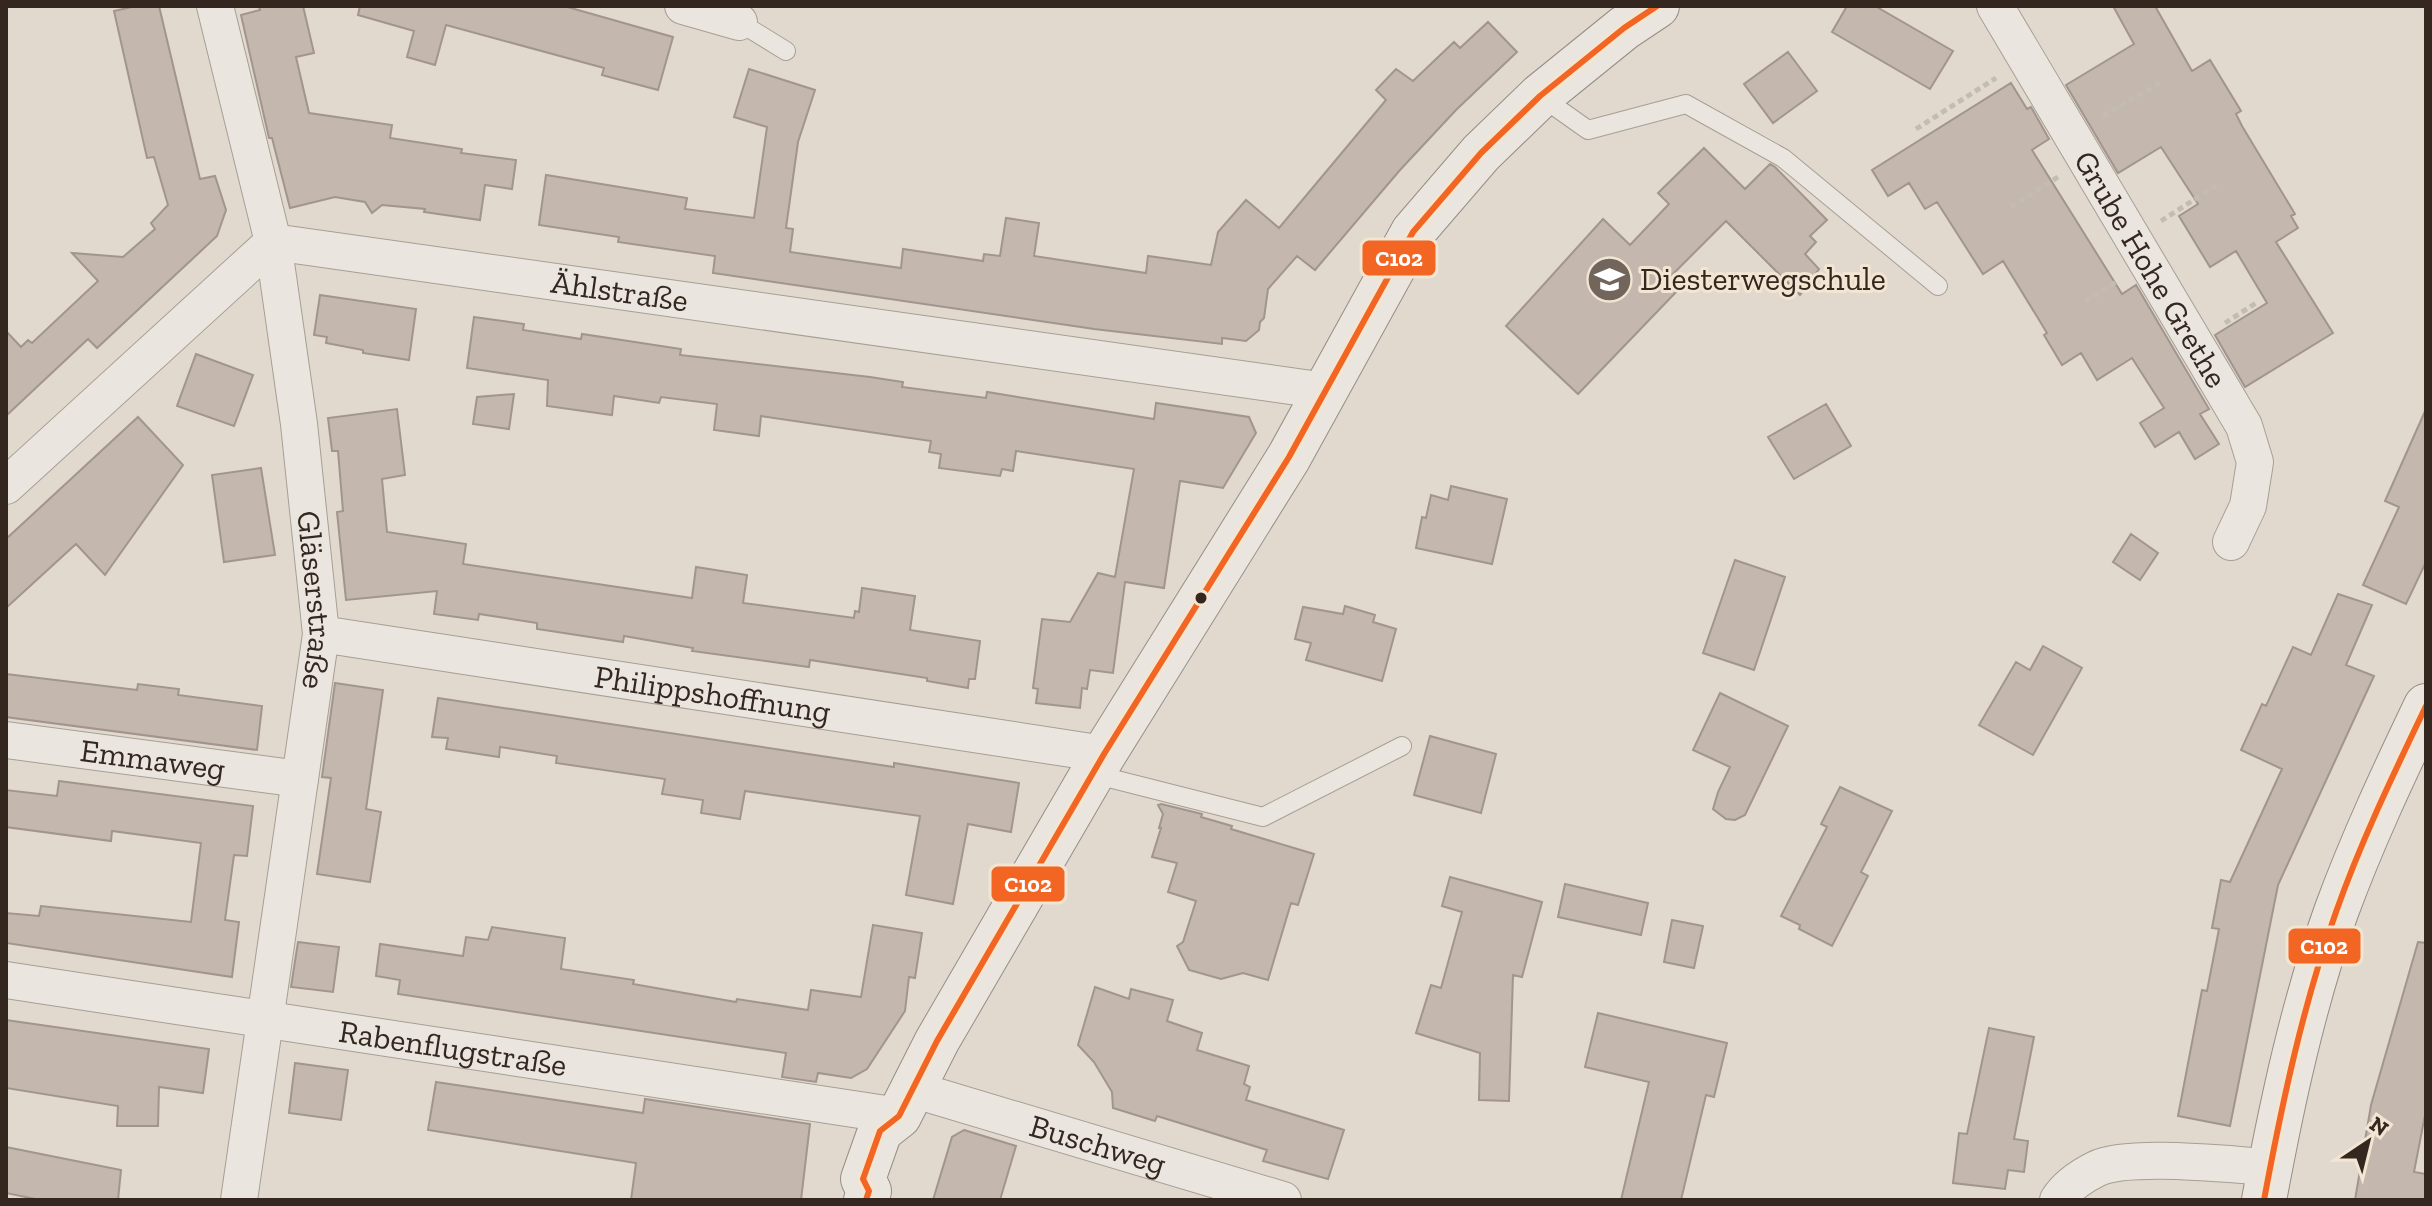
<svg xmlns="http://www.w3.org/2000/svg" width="2432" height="1206" viewBox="0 0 2432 1206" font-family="'Zilla Slab',serif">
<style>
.building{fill:#c4b7ae;stroke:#a1958d;stroke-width:2}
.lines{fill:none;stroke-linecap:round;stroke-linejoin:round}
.lane-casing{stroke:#a69f96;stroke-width:20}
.street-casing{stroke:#a69f96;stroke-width:38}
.secondary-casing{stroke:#968e86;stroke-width:46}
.path{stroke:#c2bcb5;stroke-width:5;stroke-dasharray:6 4;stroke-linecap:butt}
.lane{stroke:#eae5de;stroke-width:18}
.street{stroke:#eae5de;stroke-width:36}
.secondary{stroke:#eae5de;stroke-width:44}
.bus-1-casing{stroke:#f2e6d3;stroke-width:12}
.bus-1{stroke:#f26522;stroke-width:6}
.bus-dot{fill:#34271f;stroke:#f2e6d3;stroke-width:3}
.labels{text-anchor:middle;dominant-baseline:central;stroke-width:6;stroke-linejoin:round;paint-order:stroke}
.street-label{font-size:32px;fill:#34271f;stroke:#f2e6d3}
.poi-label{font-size:32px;fill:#34271f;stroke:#f2e6d3;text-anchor:start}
.line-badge{stroke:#f2e6d3;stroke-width:3}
.badge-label{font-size:22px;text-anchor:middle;font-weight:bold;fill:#fff}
</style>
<rect width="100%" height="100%" fill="#e1d9cd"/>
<!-- building -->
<path class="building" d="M136 6H159L200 179 215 176 226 210 217 236 97 348 88 339 6 416V331L21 347 28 340 32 343 98 281 72 253 123 257 155 229 151 223 168 205 154 157 147 158 114 11Z
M259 6H303L314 53 296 57 309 113 392 125 390 138 462 149 461 153 516 160 512 189 485 185 480 220 424 212 425 209 382 205 372 213 365 202 335 197 290 208 272 138H269L241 15 260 10Z
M360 6H564L673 37 658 90 602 75 604 68 446 25 435 65 407 57 414 31 358 15Z
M1847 6H1875L1953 51 1930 89 1832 32Z
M2113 6H2155L2192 71 2210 60 2241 111 2236 114 2242 126 2295 214 2291 216 2298 228 2276 242 2333 333 2245 387 2215 335 2267 303 2236 251 2210 267 2202 254 2179 216 2198 204 2161 147 2118 173 2066 85 2134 44Z
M1488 22 1517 52 1456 110 1400 170 1315 270 1297 256 1268 289 1264 318 1260 322 1259 330 1246 341 1222 338V344L1094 329 713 273 715 256 618 242 619 237 539 225 546 175 687 198 685 209 754 218 767 127 734 117 749 69 815 90 798 142 786 228 793 229 790 252 901 268 903 249 983 261 984 254 1000 256 1006 218 1039 223 1034 256 1146 273 1148 256 1211 265 1218 232 1246 200 1279 228 1386 100 1376 90 1396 69 1413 81 1454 42 1460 48Z
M1788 52 1817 91 1773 123 1744 84Z
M2011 83 2027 109 2031 107 2049 139 2032 150 2122 294 2136 285 2209 409 2200 414 2219 444 2195 459 2179 432 2155 447 2140 423 2164 408 2132 358 2097 380 2081 353 2062 365 2044 335 2047 333 2003 261 1983 274 1937 202 1925 209 1909 183 1888 196 1872 170Z
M1704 148 1745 189 1770 164 1775 167 1827 220 1810 236 1816 242 1805 254 1819 269 1800 295 1726 221 1667 280 1678 290 1578 394 1506 326 1603 219 1630 245 1669 204 1658 193Z
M320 295 416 309 409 360 363 353V350L326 343 327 337 314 335Z
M474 317 524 324 523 330 581 339 582 334 681 349 680 355 870 377 903 382 902 387 986 398 987 392 1154 419 1156 403 1249 417 1256 433 1223 488 1180 481 1164 588 1125 582 1113 673 1090 670 1087 689 1082 688 1080 708 1036 703 1038 689 1033 688 1042 619 1070 622 1098 573 1115 577 1134 469 1016 451 1013 471 1002 469 1000 476 939 468 941 454 929 452 931 441 761 416 759 436 714 430 717 404 661 397 659 403 614 396 612 415 547 406 548 380 467 368Z
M196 354 253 375 234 426 177 406Z
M514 394 509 429 473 424 477 397Z
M1826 404 1851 446 1794 479 1768 437Z
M397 409 405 475 382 479 387 532 466 544 463 564 692 598 696 567 747 575 743 603 854 618 855 611 859 612 862 588 915 596 910 630 980 641 975 679H969L968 688 927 681V678L810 660 809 667 692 651 693 648 624 636 623 642 537 629V623L479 614 478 620 434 614 437 591 346 600 337 512 343 511 338 451H332L328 418Z
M2426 409V562L2406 604 2363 585 2399 507 2385 501Z
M138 417 183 465 105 575 76 544 6 608V539Z
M261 468 275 555 224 562 212 475Z
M1451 486 1507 499 1492 564 1416 548 1422 517 1426 518 1431 495 1448 500Z
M2131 534 2158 553 2140 580 2113 562Z
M1735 560 1785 577 1754 670 1703 653Z
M2338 594 2372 605 2346 665 2374 676 2278 885 2230 1126 2178 1116 2202 990 2207 991 2219 929 2212 928 2221 880 2230 882 2282 769 2241 750 2262 704 2266 706 2293 647 2311 655Z
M1345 606 1375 615 1373 622 1396 629 1382 681 1306 660 1311 643 1295 639 1303 607 1343 614Z
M2043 646 2082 668 2033 755 1979 725 2016 662 2030 670Z
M6 674 137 690 138 684 179 689 178 695 262 706 257 750 6 717Z
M335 683 383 690 366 809 381 812 370 882 317 874 331 778 322 777Z
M1720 693 1788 726 1745 815 1735 820 1726 819 1713 809 1718 792 1730 767 1693 750Z
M438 698 894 767V763L1019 783 1011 832 968 824 953 904 906 895 920 816 745 791 740 819 701 813 703 800 662 794 665 779 556 763 557 756 500 747 499 757 446 749 448 738 432 737Z
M1430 736 1496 754 1481 813 1414 795Z
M59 781 253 806 247 856 234 855 225 920 239 922 232 977 6 943V913L39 916 41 906 191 922 201 843 112 831 111 841 6 827V790L57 796Z
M1840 787 1892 811 1861 872 1868 876 1832 946 1799 929 1800 925 1781 916 1827 827 1821 824Z
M1161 804 1202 814 1201 817 1232 826 1231 829 1314 854 1298 905 1291 903 1268 980 1243 973 1221 979 1189 970 1177 946 1183 942 1196 901 1168 892 1177 863 1152 857 1161 828H1159L1163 814 1158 805Z
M1450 877 1542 902 1522 977 1513 975 1509 1101 1479 1100 1480 1053 1416 1033 1431 985 1441 988 1462 912 1442 906Z
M1565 884 1648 903 1641 935 1558 917Z
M1672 920 1703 926 1694 968 1664 962Z
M873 925 922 933 915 978 909 977 905 1011 867 1069 851 1078 818 1073 816 1082 782 1077 786 1053 398 994 400 980 376 976 380 944 463 956 466 937 488 940 492 927 565 938 561 969 634 980 633 984 736 1002 737 999 808 1010 811 990 861 997Z
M298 942 339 947 333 992 291 987Z
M2418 942 2426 943V1110L2414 1172 2426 1174V1200H2355L2371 1105Z
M1095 987 1129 999 1131 989 1173 1000 1167 1021 1202 1033 1197 1050 1249 1066 1244 1084 1250 1087 1246 1100 1344 1130 1328 1179 1263 1161 1267 1150 1157 1116 1155 1121 1113 1108 1112 1092 1094 1062 1078 1045Z
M1598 1013 1727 1043 1714 1097 1706 1095 1681 1200H1621L1649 1082 1585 1067Z
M6 1020 209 1049 203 1093 159 1087 158 1126H117L118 1106 6 1088Z
M1989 1028 2034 1037 2014 1139 2028 1141 2024 1172 2008 1170 2005 1189 1953 1183 1959 1133 1967 1134Z
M295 1063 348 1070 341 1120 289 1113Z
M436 1082 643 1113 645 1099 810 1124 801 1200H631L636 1163 428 1130Z
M964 1130 1016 1146 1000 1200H933L952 1137Z
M6 1147 121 1170 118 1200H40L6 1193Z"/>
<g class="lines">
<defs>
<path id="lane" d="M739 22 786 51
M1540 96 1588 130 1686 104 1783 158 1938 286
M1093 774 1263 817 1402 746"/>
<g id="street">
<path id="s1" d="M215 6 273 242 299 424 321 634 239 1200"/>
<path d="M683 6 739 22"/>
<path id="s2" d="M1995 6 2244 426 2255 462 2248 506 2231 542"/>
<path id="s3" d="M273 242 1326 391"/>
<path d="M6 486 273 242"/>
<path id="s4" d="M321 634 1104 754"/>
<path id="s5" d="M6 740 300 779"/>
<path id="s6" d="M6 980 899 1116"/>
<path id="s7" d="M912 1089 1283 1200"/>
<path d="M2058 1200C2066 1187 2082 1176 2096 1169 2128 1153 2231 1165 2270 1167"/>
</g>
<path id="secondary" d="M866 1200 869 1191 863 1179 880 1131 899 1116 937 1041 1104 754 1289 457 1413 232 1481 153 1540 96 1624 28 1657 6
M2264 1200C2282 1103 2303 1005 2336 912 2362 841 2394 773 2426 706"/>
</defs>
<!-- lane casing -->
<use href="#lane" class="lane-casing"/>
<!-- street casing -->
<use href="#street" class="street-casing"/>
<!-- secondary casing -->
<use href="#secondary" class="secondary-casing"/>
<!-- path -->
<path class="path" d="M2103 116 2163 81
M1916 129 1996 78
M2011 207 2058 177
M2161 221 2220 183
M2085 302 2116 282
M2225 323 2256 303"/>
<!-- lane -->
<use href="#lane" class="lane"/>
<!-- street -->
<use href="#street" class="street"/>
<!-- secondary -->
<use href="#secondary" class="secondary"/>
<defs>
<path id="bus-1" d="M866 1200 869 1191 863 1179 880 1131 899 1116 937 1041 1104 754 1289 457 1413 232 1481 153 1540 96 1624 28 1657 6
M2264 1200C2282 1103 2303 1005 2336 912 2361 841 2394 773 2426 706"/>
</defs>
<!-- bus-1 casing -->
<use href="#bus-1" class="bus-1-casing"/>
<!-- bus-1 -->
<use href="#bus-1" class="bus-1"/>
</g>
<!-- icons -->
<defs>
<symbol id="school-disc" viewBox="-11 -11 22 22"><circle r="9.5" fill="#71655c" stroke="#f2e6d3"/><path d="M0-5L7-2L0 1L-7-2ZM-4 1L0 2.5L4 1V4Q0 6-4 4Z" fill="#fff"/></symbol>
</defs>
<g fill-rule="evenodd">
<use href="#school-disc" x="1584" y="254" width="51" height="51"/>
</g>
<!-- markers -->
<circle class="bus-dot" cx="1201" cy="598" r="7"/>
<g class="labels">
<!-- street labels -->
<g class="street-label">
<text stroke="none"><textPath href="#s2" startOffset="306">Grube Hohe Grethe</textPath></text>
<text stroke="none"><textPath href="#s3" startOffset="350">Ählstraße</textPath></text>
<text stroke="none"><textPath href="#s1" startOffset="604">Gläserstraße</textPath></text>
<text stroke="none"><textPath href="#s4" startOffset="396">Philippshoffnung</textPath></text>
<text stroke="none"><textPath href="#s5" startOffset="148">Emmaweg</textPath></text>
<text stroke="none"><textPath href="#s6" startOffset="452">Rabenflugstraße</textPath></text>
<text stroke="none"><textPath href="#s7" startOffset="194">Buschweg</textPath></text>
</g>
<!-- poi labels -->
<g class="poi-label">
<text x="1640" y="279">Diesterwegschule</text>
</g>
</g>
<g class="line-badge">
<rect x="1361" y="239" width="76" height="38" rx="8" fill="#f26522"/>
<rect x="990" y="865" width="76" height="38" rx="8" fill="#f26522"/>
<rect x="2287" y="927" width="75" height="38" rx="8" fill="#f26522"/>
</g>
<g class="badge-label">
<text x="1399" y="266">C102</text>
<text x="1028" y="892">C102</text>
<text x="2324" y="954">C102</text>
</g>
<!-- border -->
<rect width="2432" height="1206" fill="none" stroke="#34271f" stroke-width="16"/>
<!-- north arrow -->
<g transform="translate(2368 1142) rotate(35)" stroke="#f2e6d3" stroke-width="6" paint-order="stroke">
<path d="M0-6L14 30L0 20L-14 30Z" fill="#34271f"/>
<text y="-12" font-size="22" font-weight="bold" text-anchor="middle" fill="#34271f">N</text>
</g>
</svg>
